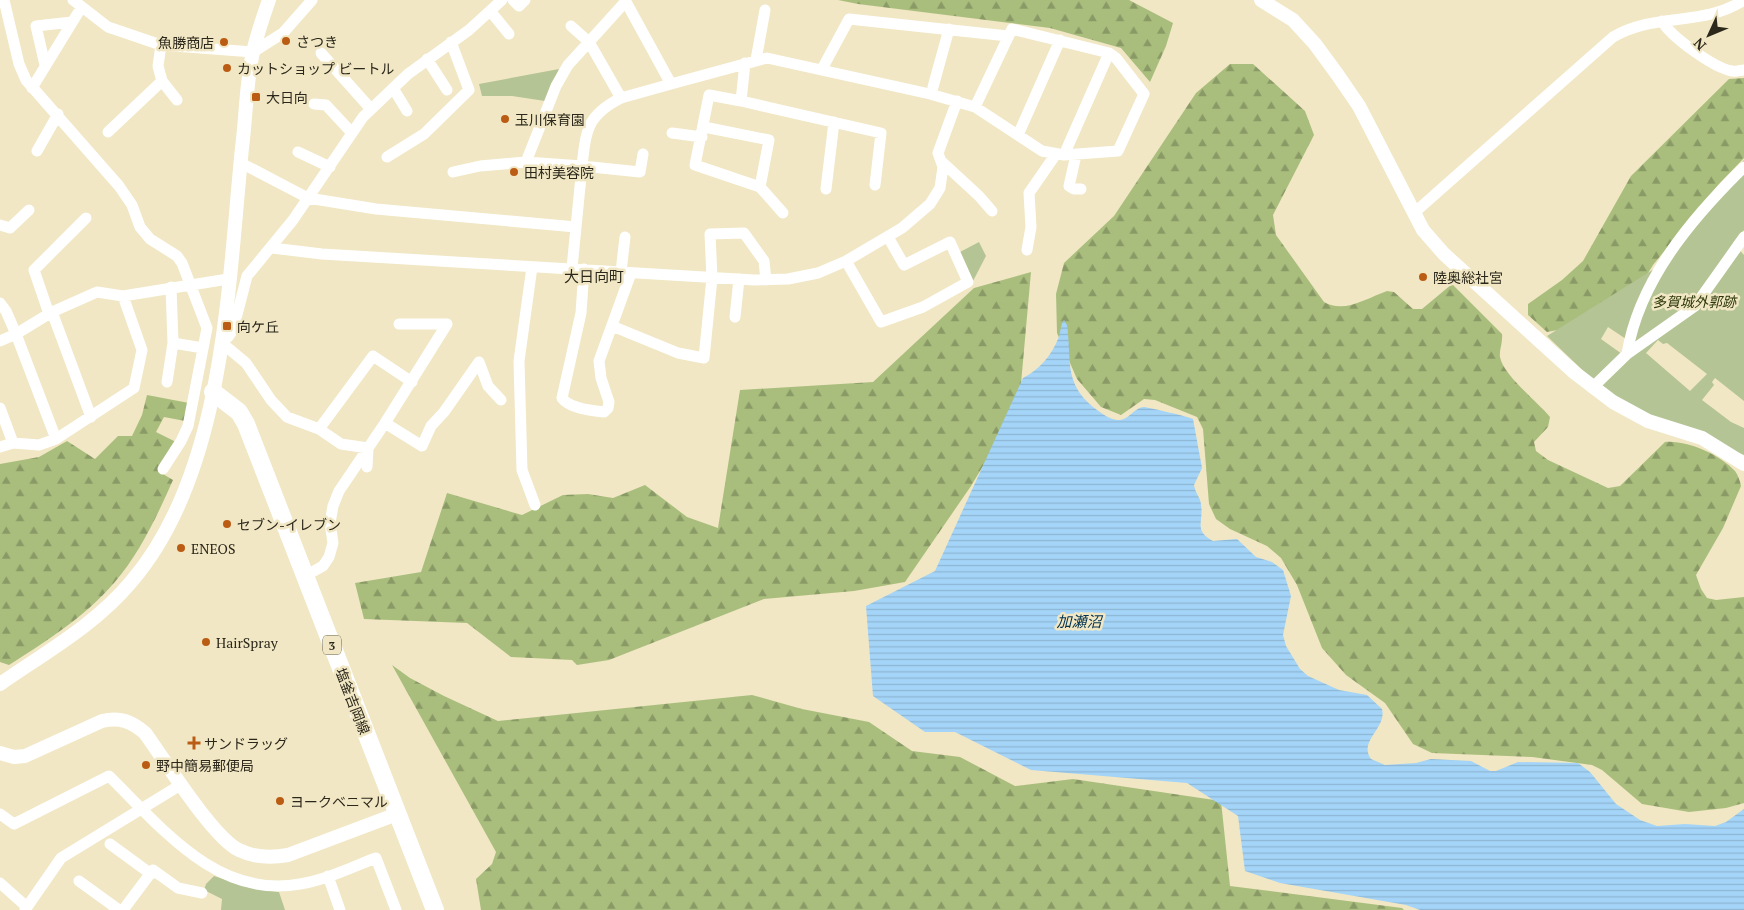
<svg xmlns="http://www.w3.org/2000/svg" width="1744" height="910" viewBox="0 0 1744 910" font-family="'PT Serif','Noto Sans JP',serif">
<style>
.forest{fill:url(#forest-firs)}
.park{fill:#b4c494;fill-rule:evenodd}
.water{fill:url(#water-rules)}
.lines{fill:none;stroke-linecap:round;stroke-linejoin:round}
.minor{stroke:#fff;stroke-width:11}
.tertiary{stroke:#fff;stroke-width:14}
.primary{stroke:#fff;stroke-width:18}
.poi-dot{fill:#ba5c13;stroke:#f1e7c4;stroke-width:2}
.labels{text-anchor:middle;dominant-baseline:central;stroke-width:5;stroke-linejoin:round;paint-order:stroke}
.shield{fill:#f1e7c4;stroke:#66614d;stroke-width:1}
.shield-label{font-size:12px;font-weight:bold;fill:#2b271a}
.poi-label{font-size:14px;fill:#2b271a;stroke:#f1e7c4;text-anchor:start}
.park-label{font-size:14px;font-style:italic;fill:#2b3706;stroke:#f1e7c4}
.street-label{font-size:14px;fill:#2b271a;stroke:#f1e7c4}
.neighbourhood-label{font-size:15px;fill:#2b271a;stroke:#f1e7c4}
.water-label{font-size:15px;font-style:italic;fill:#00314e;stroke:#f1e7c4}
</style>
<defs>
<pattern id="forest-firs" width="22" height="20" patternUnits="userSpaceOnUse" patternTransform="scale(1.25)"><rect width="22" height="20" fill="#a9be7d"/><path d="M5 1l3.5 6h-7zM16 11l3.5 6h-7z" fill="#8a9a66"/></pattern>
<pattern id="water-rules" width="6" height="5" patternUnits="userSpaceOnUse" patternTransform="scale(1.25)"><rect width="6" height="5" fill="#a4d4f8"/><path d="M0 2.5h6" fill="none" stroke="#8db6d4"/></pattern>
</defs>
<rect width="100%" height="100%" fill="#f1e7c4"/>
<!-- forest -->
<path class="forest" d="M838 0H1129L1173 23 1166 46 1150 82 1121 48 1050 28 858 4Z
M1230 64H1253L1305 111 1314 135 1273 215 1276 235 1324 302C1344 314 1367 298 1387 291L1394 292 1413 309H1422L1452 284 1502 334C1503 342 1499 350 1500 357 1503 375 1538 402 1550 417L1548 427 1534 442 1536 451 1548 460 1608 488 1620 486 1665 442C1688 440 1720 455 1735 471 1738 475 1740 481 1741 486L1723 528 1696 575 1701 589 1707 598 1716 600 1744 597V803L1726 808 1689 812 1642 804 1602 770 1592 765 1532 757 1432 753 1413 744 1385 703 1346 675 1322 648 1297 585 1281 558 1267 546 1230 529 1216 519 1209 504 1203 429 1197 417 1155 400 1144 399 1121 415 1101 407 1077 379 1057 333 1056 294 1064 263 1114 216 1196 93Z
M1744 78V158L1719 184 1653 265 1632 299 1594 323 1547 332 1528 315V304L1562 280 1583 261 1631 176 1729 79Z
M1031 272 1019 406 971 486 905 582 854 591 764 599 609 660 577 665 572 660 511 657 467 623 364 619 355 583 421 572 447 493 522 515 563 495 588 494 613 498 645 485 687 517 718 528 740 390 873 382 974 288Z
M147 395 189 403 185 421 164 417 156 432 176 442 158 471 173 480C157 516 140 553 114 583 86 616 45 642 9 665L0 662V464L39 457 67 441 95 459 118 436H132L142 415Z
M392 665 410 678 444 696 498 721 752 695 802 709 869 722 912 751 960 757 1015 786 1073 779 1221 801 1230 886 1402 908 1404 910H481L476 879 492 864 496 852Z"/>
<!-- park -->
<path class="park" d="M559 69 545 101 512 96H482L479 84Z
M1744 160V230L1733 243 1744 255V401L1715 378 1712 382 1714 385 1702 400 1731 422 1744 428V455L1639 410 1599 386 1547 336 1654 269 1716 189ZM1608 327 1626 339 1622 354 1601 339ZM1658 340 1663 344 1667 343 1707 374 1690 391 1646 353Z
M979 242 986 256 973 281 960 252Z
M214 876 251 888 279 892 285 910H221L222 899 204 890 206 884Z"/>
<!-- water -->
<path class="water" d="M1064 320 1067 325C1072 359 1063 382 1093 407 1100 412 1108 419 1117 420 1129 421 1133 408 1144 407 1151 408 1190 417 1193 419L1202 468 1194 485C1195 493 1201 498 1201 505 1204 522 1193 530 1213 541L1237 539 1256 557 1272 562 1283 570 1291 596 1283 635 1286 646 1300 669 1308 676 1339 690 1367 695 1382 709C1387 728 1358 741 1371 759L1385 765 1416 763 1431 759 1471 761 1490 771H1496L1518 762 1578 763 1590 772 1616 804 1640 820 1657 826 1685 824 1715 826 1726 822 1744 809V910H1420L1406 905 1280 883 1245 871 1238 816 1187 783 1031 770 955 732H925L873 696 866 606 935 571 1023 378C1040 369 1051 356 1058 339 1061 333 1060 325 1064 320Z"/>
<g class="lines">
<!-- minor -->
<path class="minor" d="M4 0 19 64 26 80 119 186 132 205 140 227 150 239 177 256 182 263 207 328 188 426 181 441 163 469
M73 0 108 27 161 45 253 52 283 33 312 0
M513 0 519 6 525 0
M625 0 671 84 767 58 930 94 975 107 1042 151 1064 155 1118 151 1144 94 1116 58 1109 53 1012 29 975 107
M626 1 589 42 621 98 671 84
M491 12 509 34
M1662 21C1671 37 1714 68 1732 71 1736 72 1740 70 1744 70
M321 53 370 108
M427 59 447 90
M756 60 765 10
M745 63 741 101 881 133 875 185
M45 65 36 26 72 22
M822 69 849 19 1008 36
M162 81 177 100
M933 87 949 29
M32 88 81 8
M393 88 407 111
M621 98C587 115 586 130 582 166L640 172 643 154
M741 101 709 95 695 165 760 187 783 213
M314 104 326 105 352 133
M704 127 769 140 760 187
M108 132 162 81 158 66 161 45
M672 133 702 137
M1018 135 1060 40
M37 151 58 114
M298 152 330 167
M1064 155 1109 53
M1076 155 1069 186 1074 189H1081
M387 157 424 134 469 90 451 42
M941 161 979 196 992 211
M526 162 582 166 572 268
M241 163 308 198 376 209 576 227
M453 172 480 166 526 162 556 86 568 65 589 42 571 26
M826 189 834 122
M1414 213 1613 37C1656 12 1703 27 1744 0
M0 225 10 228 29 210
M272 248 322 254 754 280 788 279 818 273 846 261 902 228 930 204 940 188 943 167 938 153 957 101
M1027 250 1031 227 1029 193 1056 154
M846 261 881 322 923 307 968 282 950 242 904 265 888 237
M532 267 519 361 522 470 535 505
M584 269 581 313 562 398C569 408 593 411 604 412L608 408 609 402 601 378 599 361 631 273
M621 272 625 237
M171 287 173 343 203 348
M0 303 6 311 16 334 56 439
M52 312 91 417
M49 314 34 270 86 218
M735 317 739 279
M612 326 678 353 704 358 712 278 710 234 744 233 764 261 766 280
M222 338 228 337 233 330 247 276 293 220 363 117 408 74 469 30 502 0
M0 341 16 334 52 312 97 292 123 296 228 279
M222 343 246 363 271 400 287 417 319 429 341 444 368 448 367 467
M1627 354C1639 280 1692 218 1744 167
M167 382 173 343
M1592 388 1627 354 1695 306 1744 237
M0 408 13 443
M385 423 422 446 431 426 444 412 479 362 488 386 501 400
M319 429 373 356 412 382
M0 447 13 443 39 445 56 439 134 388 142 350 123 296
M305 576 323 566 329 557 333 543 330 523 333 506 339 491 385 423 447 324H399
M0 814 14 824 109 776C162 828 217 899 300 884 326 880 352 867 376 858L396 910
M110 844 151 874
M328 876 340 910
M79 881 119 910
M0 883 27 907
M25 910 61 858 182 784
M123 910 153 870 178 888 202 893"/>
<!-- tertiary -->
<path class="tertiary" d="M1261 0 1293 20 1315 44 1337 74 1359 106 1423 230 1444 254 1575 373 1613 402 1648 421 1702 438 1744 464
M0 684C46 652 95 625 131 582 225 473 228 285 242 148 246 117 246 83 253 52 257 35 263 17 269 0
M0 753 14 757 25 756 102 721C120 717 131 721 145 733 164 759 213 838 239 850 255 858 271 858 288 855L397 814"/>
<!-- primary -->
<path class="primary" d="M213 392 239 412 246 424 435 910"/>
</g>
<!-- markers -->
<g class="poi-dot">
<circle cx="286" cy="41" r="5"/>
<circle cx="224" cy="42" r="5"/>
<circle cx="227" cy="68" r="5"/>
<rect x="251" y="92" width="10" height="10" rx="2.5"/>
<circle cx="505" cy="119" r="5"/>
<circle cx="514" cy="172" r="5"/>
<circle cx="1423" cy="277" r="5"/>
<rect x="222" y="321" width="10" height="10" rx="2.5"/>
<circle cx="227" cy="524" r="5"/>
<circle cx="181" cy="548" r="5"/>
<circle cx="206" cy="642" r="5"/>
<path d="M191.5 735.5h5v5h5v5h-5v5h-5v-5h-5v-5h5z"/>
<circle cx="146" cy="765" r="5"/>
<circle cx="280" cy="801" r="5"/>
</g>
<g class="labels">
<!-- shield labels -->
<rect class="shield" x="323" y="635.5" width="18" height="19" rx="4"/>
<g class="shield-label">
<text x="332" y="645">3</text>
</g>
<!-- poi labels -->
<g class="poi-label">
<text x="296" y="41">さつき</text>
<text x="214" y="42" text-anchor="end">魚勝商店</text>
<text x="237" y="68">カットショップ ビートル</text>
<text x="266" y="97">大日向</text>
<text x="515" y="119">玉川保育園</text>
<text x="524" y="172">田村美容院</text>
<text x="1433" y="277">陸奥総社宮</text>
<text x="237" y="326">向ケ丘</text>
<text x="237" y="524">セブン-イレブン</text>
<text x="191" y="548">ENEOS</text>
<text x="216" y="642">HairSpray</text>
<text x="204" y="743">サンドラッグ</text>
<text x="156" y="765">野中簡易郵便局</text>
<text x="290" y="801">ヨークベニマル</text>
</g>
<!-- park labels -->
<g class="park-label">
<text x="1694" y="301">多賀城外郭跡</text>
</g>
<!-- street labels -->
<g class="street-label">
<text transform="translate(353 701) rotate(69)">塩釜吉岡線</text>
</g>
<!-- neighbourhood labels -->
<g class="neighbourhood-label">
<text x="594" y="276">大日向町</text>
</g>
<!-- water labels -->
<g class="water-label">
<text x="1079" y="621">加瀬沼</text>
</g>
</g>
<!-- north arrow -->
<g transform="translate(1709 35) rotate(226)" stroke="#f1e7c4" stroke-width="4" paint-order="stroke">
<path d="M0-4L9 19L0 12L-9 19Z" fill="#2b271a"/>
<text y="-8" font-size="14" font-weight="bold" text-anchor="middle" fill="#2b271a">N</text>
</g>
</svg>
